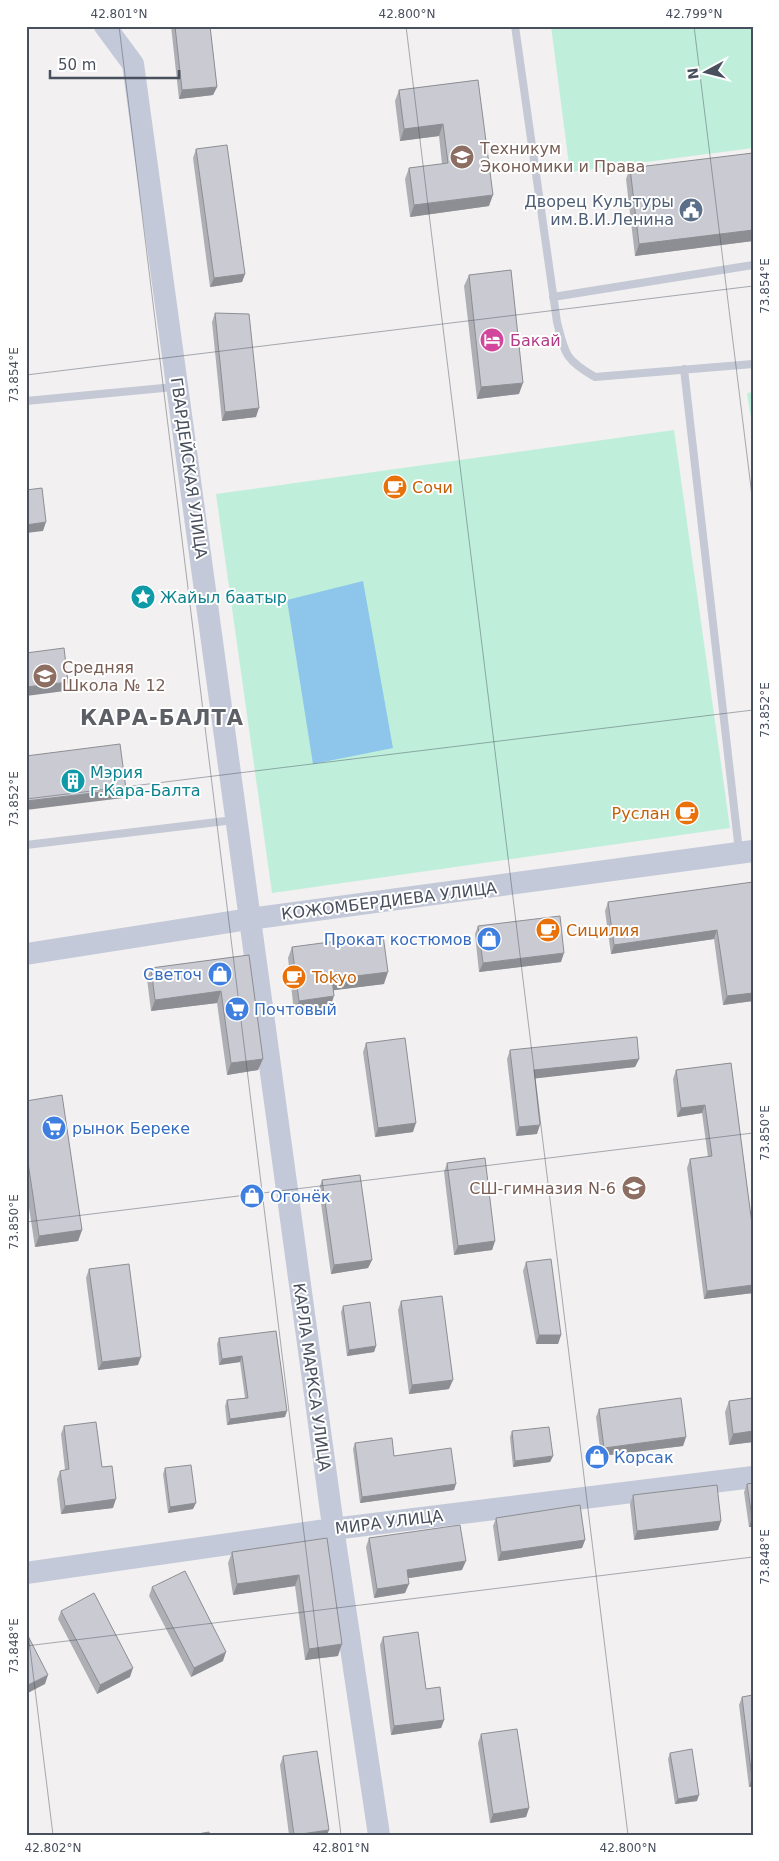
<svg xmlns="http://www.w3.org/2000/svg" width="779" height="1861" viewBox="0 0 779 1861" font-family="'DejaVu Sans',sans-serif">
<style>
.green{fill:#bfefdb}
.water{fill:#8dc5eb}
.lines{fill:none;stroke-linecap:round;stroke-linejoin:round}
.lane{stroke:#c4c9d5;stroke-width:8}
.secondary{stroke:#c3c9d8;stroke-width:22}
.wall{fill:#aeafb5}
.shaded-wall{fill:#8d8e93}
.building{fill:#cacbd2;stroke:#8d8e93}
.ticks{fill:none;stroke:#484f5d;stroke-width:1;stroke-opacity:0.45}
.labels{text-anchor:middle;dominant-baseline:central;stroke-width:4;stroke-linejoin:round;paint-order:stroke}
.education-label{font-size:16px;fill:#785e54;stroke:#fff;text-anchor:start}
.service-label{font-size:16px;fill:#4e5e75;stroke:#fff;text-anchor:end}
.hotel-label{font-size:16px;fill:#b23c85;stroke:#fff;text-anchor:start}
.street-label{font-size:16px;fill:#484f5d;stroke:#fff}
.food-label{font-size:16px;fill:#c56008;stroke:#fff;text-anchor:start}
.culture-label{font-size:16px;fill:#0d838f;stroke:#fff;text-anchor:start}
.shop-label{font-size:16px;fill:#366cbe;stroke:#fff;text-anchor:start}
.district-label{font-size:21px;font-weight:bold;letter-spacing:1px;fill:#5c5f65;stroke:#fff}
.neatline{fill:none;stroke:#484f5d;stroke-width:2}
.ticks-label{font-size:12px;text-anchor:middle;fill:#484f5d}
</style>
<rect width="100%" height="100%" fill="#f2f0f0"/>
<!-- green -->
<path class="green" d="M551 26H753V148L570 172Z
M753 392V431L747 393Z
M674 430 730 828 272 893 216 494Z"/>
<!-- water -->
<path class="water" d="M363 581 393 748 313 764 287 600Z"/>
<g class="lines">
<!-- lane -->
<path class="lane" d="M515 26 557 322C565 354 565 360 595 377L753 364
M553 297 753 265
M684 369 739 851
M26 401 174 387
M26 845 234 820"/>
<!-- secondary -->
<path class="secondary" d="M105 26 133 64 336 1548 379 1835
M26 954 249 919 753 851
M26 1573 333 1529 753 1477"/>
</g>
<!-- wall -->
<path class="wall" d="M171 26H210L217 87 213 95 179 99Z
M478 80 489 206 410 217 405 179 409 168 442 164 439 136 400 141 395 101 399 90Z
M196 149 245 274 242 282 210 287 193 158Z
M753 153V241L635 256 626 179 630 168Z
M469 275 519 394 477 399 464 286Z
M215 313 256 417 222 421 212 322Z
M753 882V1001L723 1005 714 939 611 954 605 911 608 902Z
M478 926 561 962 479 972 475 934Z
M292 947 384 984 333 990 330 1008 294 1012 288 958Z
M249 955 263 1059 258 1070 227 1075 217 1003 151 1011 147 979 151 968Z
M366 1043 413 1132 375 1137 363 1052Z
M510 1050 639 1059 635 1067 535 1078 537 1134 516 1136 507 1059Z
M731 1063 753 1232V1293L704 1299 687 1168 690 1159 708 1157 702 1113 677 1117 673 1079 676 1070Z
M26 1101 82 1230 78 1241 35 1247 26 1188Z
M447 1163 495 1241 492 1250 454 1255 444 1172Z
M322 1180 372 1260 368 1268 331 1274 319 1189Z
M526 1262 561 1335 558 1344H536L523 1271Z
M89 1269 138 1365 98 1370 86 1278Z
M401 1301 449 1389 409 1394 398 1310Z
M343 1306 376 1346 374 1352 347 1356 341 1312Z
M276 1331 285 1417 227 1425 225 1406 227 1400 245 1398 240 1362 219 1365 217 1344 219 1338Z
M753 1398V1442L729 1445 725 1412 729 1401Z
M599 1409 686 1437 683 1446 601 1456 596 1417Z
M64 1426 102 1467 113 1508 61 1514 57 1479 60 1471 65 1470 61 1434Z
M512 1431 553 1456 550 1462 513 1467 510 1437Z
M355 1443 394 1456 454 1490 360 1503 353 1449Z
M165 1468 193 1509 168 1513 163 1474Z
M747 1484 753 1527H749L744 1492Z
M633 1495 721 1521 718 1530 634 1540 630 1504Z
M496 1518 585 1540 582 1548 498 1561 493 1526Z
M327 1538 338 1656 305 1660 295 1586 233 1595 228 1563 232 1552Z
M369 1538 462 1570 408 1578 405 1593 374 1598 366 1547Z
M152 1587 223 1661 191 1677 149 1596Z
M61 1611 130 1677 97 1694 58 1619Z
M383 1637 444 1720 441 1728 391 1735 380 1645Z
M753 1695V1786L749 1787 739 1705 742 1697Z
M481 1734 529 1808 526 1817 490 1823 478 1743Z
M670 1753 697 1801 675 1804 668 1759Z
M283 1756 327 1835H289L280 1765Z"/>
<!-- shaded-wall -->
<path class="shaded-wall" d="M217 87 213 95 179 99 182 90Z
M443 124 439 136 400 141 404 129Z
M493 195 489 206 410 217 414 205Z
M753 230V241L635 256 639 244Z
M245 274 242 282 210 287 214 278Z
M523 383 519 394 477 399 481 387Z
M259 408 256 417 222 421 225 412Z
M46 522 43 531 26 533V525Z
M68 682 65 691 26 696V687Z
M126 789 123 798 26 810V801Z
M717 930 714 939 611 954 614 945Z
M564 953 561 962 479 972 483 963Z
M388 972 384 984 328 991 332 979Z
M221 991 217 1003 151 1011 155 1000Z
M753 993V1001L723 1005 727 996Z
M334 996 330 1008 294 1012 299 1001Z
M263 1059 258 1070 227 1075 231 1063Z
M639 1059 635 1067 531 1079 534 1070Z
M705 1105 702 1113 677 1117 681 1108Z
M416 1123 413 1132 375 1137 378 1128Z
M540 1125 537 1134 516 1136 519 1127Z
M82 1230 78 1241 35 1247 39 1236Z
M495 1241 492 1250 454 1255 458 1246Z
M372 1260 368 1268 331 1274 334 1265Z
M753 1285V1293L704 1299 707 1291Z
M539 1335H561L558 1344H536Z
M376 1346 374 1352 347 1356 349 1350Z
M242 1356 240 1362 219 1365 222 1359Z
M141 1357 138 1365 98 1370 102 1362Z
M453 1380 449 1389 409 1394 412 1385Z
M287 1411 285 1417 227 1425 230 1419Z
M753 1431V1442L729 1445 733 1434Z
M686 1437 683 1446 601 1456 604 1448Z
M553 1456 550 1462 513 1467 515 1461Z
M456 1484 454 1490 360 1503 362 1497Z
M116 1499 113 1508 61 1514 65 1506Z
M196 1503 193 1509 168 1513 170 1507Z
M752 1518H753V1527H749Z
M721 1521 718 1530 634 1540 637 1531Z
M585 1540 582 1548 498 1561 501 1552Z
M466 1561 462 1570 403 1579 407 1570Z
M299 1575 295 1586 233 1595 237 1584Z
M409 1584 405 1593 374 1598 377 1589Z
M342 1644 338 1656 305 1660 309 1649Z
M226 1652 223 1661 191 1677 194 1668Z
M133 1668 130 1677 97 1694 100 1685Z
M48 1675 45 1684 26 1694V1686Z
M444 1720 441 1728 391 1735 394 1726Z
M752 1778H753V1786L749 1787Z
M699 1795 697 1801 675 1804 678 1799Z
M529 1808 526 1817 490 1823 493 1814Z
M329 1830 327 1835H294Z"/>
<!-- building -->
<path class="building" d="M175 26H210L217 87 182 90Z
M478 80 493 195 414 205 409 168 448 163 443 124 404 129 399 90Z
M227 145 245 274 214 278 196 149Z
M753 153V230L639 244 630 168Z
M511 270 523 383 481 387 469 275Z
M215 313 249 314 259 408 225 412Z
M42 488 46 522 26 525V490Z
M64 648 68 682 26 687V653Z
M120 744 126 789 26 801V756Z
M753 882V993L727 996 717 930 614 945 608 902Z
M560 916 564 953 483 963 478 926Z
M383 935 388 972 332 979 334 996 299 1001 292 947Z
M249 955 263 1059 231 1063 221 991 155 1000 151 968Z
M637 1037 639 1059 534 1070 540 1125 519 1127 510 1050Z
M405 1038 416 1123 378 1128 366 1043Z
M731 1063 753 1232V1285L707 1291 690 1159 712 1156 705 1105 681 1108 676 1070Z
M62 1095 82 1230 39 1236 26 1149V1101Z
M485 1158 495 1241 458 1246 447 1163Z
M360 1175 372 1260 334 1265 322 1180Z
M551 1259 561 1335H539L526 1262Z
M129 1264 141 1357 102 1362 89 1269Z
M442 1296 453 1380 412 1385 401 1301Z
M370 1302 376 1346 349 1350 343 1306Z
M276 1331 287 1411 230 1419 227 1400 248 1398 242 1356 222 1359 219 1338Z
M681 1398 686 1437 604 1448 599 1409Z
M753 1398V1431L733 1434 729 1401Z
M96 1422 102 1467 112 1466 116 1499 65 1506 60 1471 69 1469 64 1426Z
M549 1427 553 1456 515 1461 512 1431Z
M392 1438 394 1456 451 1448 456 1484 362 1497 355 1443Z
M191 1465 196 1503 170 1507 165 1468Z
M753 1483V1518H752L747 1484Z
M717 1485 721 1521 637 1531 633 1495Z
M580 1505 585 1540 501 1552 496 1518Z
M460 1525 466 1561 407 1570 409 1584 377 1589 369 1538Z
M327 1538 342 1644 309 1649 299 1575 237 1584 232 1552Z
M185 1571 226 1652 194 1668 152 1587Z
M94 1593 133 1668 100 1685 61 1611Z
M26 1632 48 1675 26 1686Z
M418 1632 426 1689 440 1687 444 1720 394 1726 383 1637Z
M753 1695V1778H752L742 1697Z
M517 1729 529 1808 493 1814 481 1734Z
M692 1749 699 1795 678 1799 670 1753Z
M317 1751 329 1830 294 1835 283 1756Z
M209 1832 210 1835H192Z"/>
<!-- ticks -->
<path class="ticks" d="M119 26 341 1835M406 26 628 1835M694 26 753 504M26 375 753 286M26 799 753 710M26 1222 753 1133M26 1616 53 1835M26 1646 753 1557"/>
<!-- icons -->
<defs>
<symbol id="school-disc" viewBox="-11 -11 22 22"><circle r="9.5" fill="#8d6e63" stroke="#fff"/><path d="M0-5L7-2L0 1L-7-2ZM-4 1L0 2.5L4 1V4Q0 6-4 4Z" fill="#fff"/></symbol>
<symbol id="civic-disc" viewBox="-11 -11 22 22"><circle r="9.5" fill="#5c6f8a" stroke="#fff"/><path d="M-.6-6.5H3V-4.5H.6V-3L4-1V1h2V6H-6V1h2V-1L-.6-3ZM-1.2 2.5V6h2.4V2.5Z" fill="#fff"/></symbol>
<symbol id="hotel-disc" viewBox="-11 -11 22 22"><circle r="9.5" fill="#d1479c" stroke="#fff"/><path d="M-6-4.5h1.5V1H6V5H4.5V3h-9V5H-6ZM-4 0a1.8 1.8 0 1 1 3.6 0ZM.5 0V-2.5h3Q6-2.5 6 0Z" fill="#fff"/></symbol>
<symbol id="cafe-disc" viewBox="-11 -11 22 22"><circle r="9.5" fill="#e8710a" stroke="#fff"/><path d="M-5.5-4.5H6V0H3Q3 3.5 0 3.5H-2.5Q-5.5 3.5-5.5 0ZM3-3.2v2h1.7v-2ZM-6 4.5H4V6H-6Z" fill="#fff"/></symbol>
<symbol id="sight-disc" viewBox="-11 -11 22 22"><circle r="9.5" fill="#0f9aa8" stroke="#fff"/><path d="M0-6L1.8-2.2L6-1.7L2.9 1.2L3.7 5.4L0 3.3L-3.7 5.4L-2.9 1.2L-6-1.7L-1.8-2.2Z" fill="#fff"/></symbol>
<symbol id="building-disc" viewBox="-11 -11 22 22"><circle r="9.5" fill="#0f9aa8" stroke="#fff"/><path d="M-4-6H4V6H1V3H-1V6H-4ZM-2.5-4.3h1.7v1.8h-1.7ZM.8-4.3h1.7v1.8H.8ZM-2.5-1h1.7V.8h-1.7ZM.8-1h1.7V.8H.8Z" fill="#fff"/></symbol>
<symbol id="shop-disc" viewBox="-11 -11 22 22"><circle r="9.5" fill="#3f7fe0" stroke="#fff"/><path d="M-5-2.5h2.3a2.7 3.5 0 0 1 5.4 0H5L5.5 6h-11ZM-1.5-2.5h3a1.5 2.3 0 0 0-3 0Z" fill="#fff"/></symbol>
<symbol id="supermarket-disc" viewBox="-11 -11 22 22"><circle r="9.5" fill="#3f7fe0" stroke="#fff"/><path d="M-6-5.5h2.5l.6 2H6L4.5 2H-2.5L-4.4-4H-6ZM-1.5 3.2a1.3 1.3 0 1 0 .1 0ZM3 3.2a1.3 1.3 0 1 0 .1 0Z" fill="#fff"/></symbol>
</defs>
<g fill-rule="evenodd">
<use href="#school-disc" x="448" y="143" width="28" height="28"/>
<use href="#civic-disc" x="677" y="196" width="28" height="28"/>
<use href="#hotel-disc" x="478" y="326" width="28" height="28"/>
<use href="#cafe-disc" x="381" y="473" width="28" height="28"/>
<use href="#sight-disc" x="129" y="583" width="28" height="28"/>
<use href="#school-disc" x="31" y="662" width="28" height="28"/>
<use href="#building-disc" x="59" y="767" width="28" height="28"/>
<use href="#cafe-disc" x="673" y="799" width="28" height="28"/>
<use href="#cafe-disc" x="534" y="916" width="28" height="28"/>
<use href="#shop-disc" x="475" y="925" width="28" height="28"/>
<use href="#shop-disc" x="206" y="960" width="28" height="28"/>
<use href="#cafe-disc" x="280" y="963" width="28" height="28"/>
<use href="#supermarket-disc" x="223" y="995" width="28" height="28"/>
<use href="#supermarket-disc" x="40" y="1114" width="28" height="28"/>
<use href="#school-disc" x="620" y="1174" width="28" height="28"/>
<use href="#shop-disc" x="238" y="1182" width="28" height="28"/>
<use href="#shop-disc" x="583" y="1443" width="28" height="28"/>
</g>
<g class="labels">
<!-- education labels -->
<g class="education-label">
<text x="480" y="148">Техникум<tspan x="480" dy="18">Экономики и Права</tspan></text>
<text x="62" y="667">Средняя<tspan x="62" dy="18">Школа № 12</tspan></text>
<text x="616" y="1188" text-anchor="end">СШ-гимназия N-6</text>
</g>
<!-- service labels -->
<g class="service-label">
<text x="674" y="201">Дворец Культуры<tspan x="674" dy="18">им.В.И.Ленина</tspan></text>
</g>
<!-- hotel labels -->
<g class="hotel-label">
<text x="510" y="340">Бакай</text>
</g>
<!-- street labels -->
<g class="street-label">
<text transform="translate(189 468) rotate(82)">ГВАРДЕЙСКАЯ УЛИЦА</text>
<text transform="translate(389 901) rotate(-7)">КОЖОМБЕРДИЕВА УЛИЦА</text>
<text transform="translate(312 1377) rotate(82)">КАРЛА МАРКСА УЛИЦА</text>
<text transform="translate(389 1522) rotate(-7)">МИРА УЛИЦА</text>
</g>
<!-- food labels -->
<g class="food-label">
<text x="412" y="487">Сочи</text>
<text x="670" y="813" text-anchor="end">Руслан</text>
<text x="566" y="930">Сицилия</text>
<text x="312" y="977">Tokyo</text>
</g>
<!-- culture labels -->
<g class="culture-label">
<text x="160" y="597">Жайыл баатыр</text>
<text x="90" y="772">Мэрия<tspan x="90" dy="18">г.Кара-Балта</tspan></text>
</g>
<!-- shop labels -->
<g class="shop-label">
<text x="472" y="939" text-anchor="end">Прокат костюмов</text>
<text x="202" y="974" text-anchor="end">Светоч</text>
<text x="254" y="1009">Почтовый</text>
<text x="72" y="1128">рынок Береке</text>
<text x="270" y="1196">Огонёк</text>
<text x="614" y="1457">Корсак</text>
</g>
<!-- district labels -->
<g class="district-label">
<text x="162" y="718">КАРА-БАЛТА</text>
</g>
</g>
<!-- border -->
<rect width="779" height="1861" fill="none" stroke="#ffffff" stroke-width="55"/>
<!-- north arrow -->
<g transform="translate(706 72) rotate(263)" stroke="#ffffff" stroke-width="4" paint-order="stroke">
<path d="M0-4L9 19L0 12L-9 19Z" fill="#484f5d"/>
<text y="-8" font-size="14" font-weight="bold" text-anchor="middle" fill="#484f5d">N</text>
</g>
<!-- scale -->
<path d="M50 70v8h129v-8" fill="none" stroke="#484f5d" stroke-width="2.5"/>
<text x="58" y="70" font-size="15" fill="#484f5d" stroke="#ffffff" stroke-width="4" paint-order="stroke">50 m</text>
<rect x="28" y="28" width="724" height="1806" class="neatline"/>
<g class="ticks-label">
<text x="119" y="18">42.801°N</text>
<text x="407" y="18">42.800°N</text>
<text x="694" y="18">42.799°N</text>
<text transform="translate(765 286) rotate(-90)" y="4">73.854°E</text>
<text transform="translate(14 375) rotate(-90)" y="4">73.854°E</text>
<text transform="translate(765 710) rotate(-90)" y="4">73.852°E</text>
<text transform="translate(14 799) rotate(-90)" y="4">73.852°E</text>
<text transform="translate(765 1133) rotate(-90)" y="4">73.850°E</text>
<text transform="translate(14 1222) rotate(-90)" y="4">73.850°E</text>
<text transform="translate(765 1557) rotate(-90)" y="4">73.848°E</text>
<text transform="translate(14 1646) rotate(-90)" y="4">73.848°E</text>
<text x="53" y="1852">42.802°N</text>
<text x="341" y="1852">42.801°N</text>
<text x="628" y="1852">42.800°N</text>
</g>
</svg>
